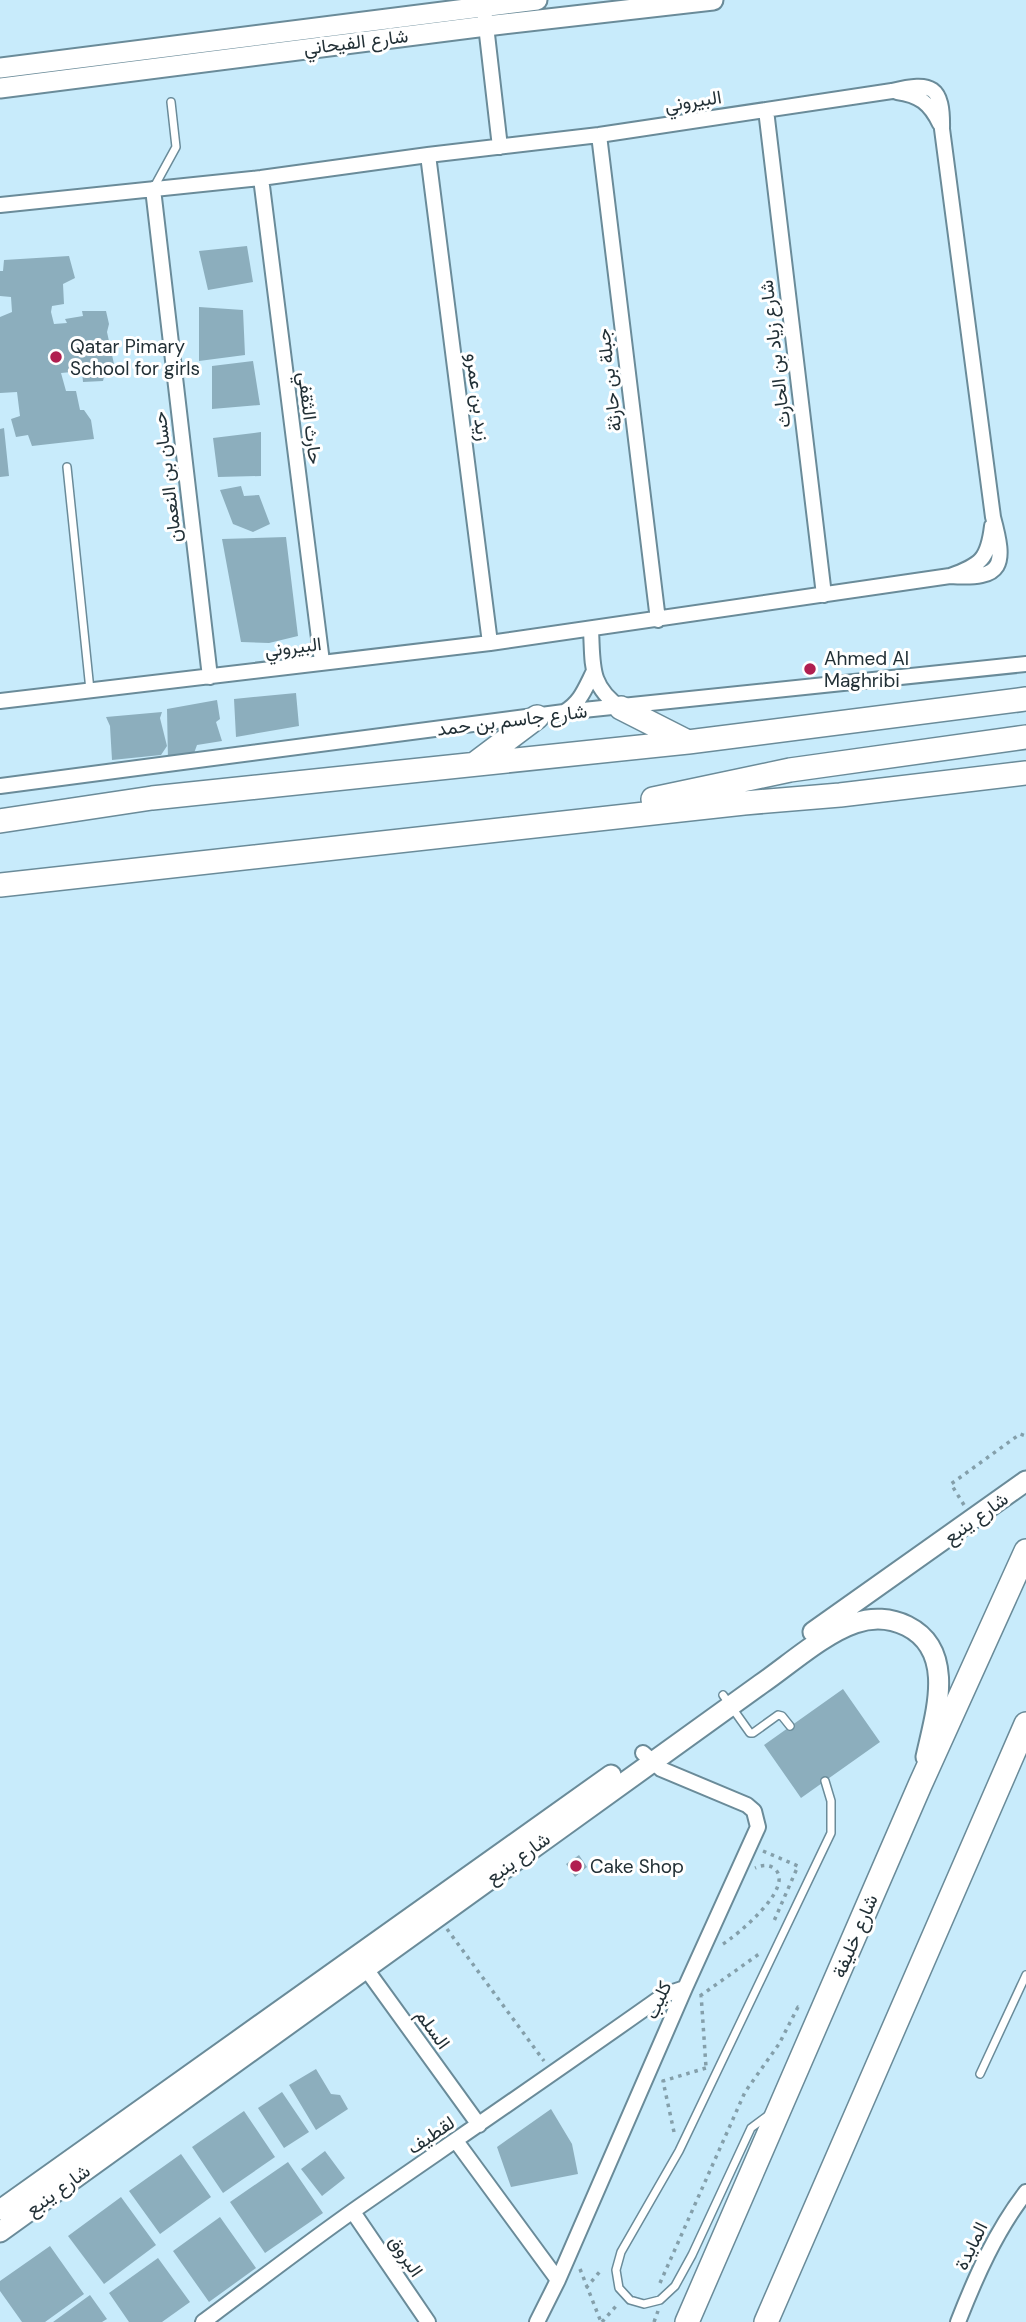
<svg xmlns="http://www.w3.org/2000/svg" width="1026" height="2322" viewBox="0 0 1026 2322" font-family="'DM Sans',Vazirmatn,sans-serif">
<style>
.building{fill:#8caebd}
.lines{fill:none;stroke-linecap:round;stroke-linejoin:round}
.service-casing{stroke:#6a8b99;stroke-width:10}
.minor-casing{stroke:#6a8b99;stroke-width:18}
.tertiary-casing{stroke:#6a8b99;stroke-width:23}
.primary-casing{stroke:#6a8b99;stroke-width:26}
.path{stroke:#849faa;stroke-width:3.5;stroke-dasharray:3.5 5;stroke-linecap:butt}
.service{stroke:#fff;stroke-width:7}
.minor{stroke:#fff;stroke-width:14}
.tertiary{stroke:#fff;stroke-width:19}
.primary{stroke:#fff;stroke-width:23}
.poi-dot{fill:#b01f50;stroke:#fff;stroke-width:2.5}
.labels{text-anchor:middle;dominant-baseline:central;stroke-width:6;stroke-linejoin:round;paint-order:stroke}
.street-label{font-size:19px;fill:#223036;stroke:#fff}
.poi-label{font-size:19px;fill:#223036;stroke:#fff;text-anchor:start}
</style>
<rect width="100%" height="100%" fill="#c8ebfb"/>
<!-- building -->
<path class="building" d="M247 246 253 282 208 290 199 251Z
M69 256 75 278 63 284 64 304 52 306 51 312 54 324 67 323 65 319 83 316 82 311H106L109 324 107 332 114 364 105 373 103 381 83 382 82 371 61 373 66 391H76L80 410H84L91 420 94 439 32 446 28 435 16 437 11 419 20 416 17 392 0 393V317L12 312 11 297 0 296V271H3L4 260Z
M199 307 243 310 245 355 199 361Z
M253 361 260 405 212 409V366Z
M4 428 9 476 0 477V429Z
M261 432V476L218 477 213 438Z
M241 486 244 496 259 495 270 524 253 532 233 524 220 490Z
M286 537 298 636 269 643 241 642 222 539Z
M296 693 299 726 236 737 234 699Z
M217 700 220 719 216 722 222 741 197 745 193 756 168 760 167 709Z
M162 712 160 718 167 746 161 755 112 760 110 726 106 717Z
M843 1689 880 1742 801 1798 764 1745Z
M579 1855 587 1867 575 1877 566 1864Z
M316 2069 331 2094 340 2095 348 2109 316 2130 289 2085Z
M282 2092 309 2132 284 2148 258 2108Z
M551 2109 572 2144 578 2174 511 2187 497 2147Z
M244 2111 275 2157 223 2193 192 2147Z
M325 2151 345 2178 322 2196 301 2169Z
M181 2154 211 2197 160 2234 129 2191Z
M288 2162 323 2213 265 2253 230 2202Z
M121 2197 156 2245 104 2284 68 2236Z
M220 2217 256 2268 209 2302 173 2251Z
M50 2246 84 2294 45 2322H22L0 2291V2281Z
M158 2258 190 2302 162 2322H129L109 2293Z
M90 2295 107 2319 102 2322H53Z"/>
<g class="lines">
<defs>
<path id="service" d="M153 189 176 147 171 102
M67 467 90 690
M723 1695 750 1733H753L778 1715 782 1716 790 1726
M980 2074 1026 1975
M770 2114 751 2128 692 2255 675 2286 660 2300 644 2304 630 2300 619 2288 616 2270 621 2252 679 2151 831 1833V1801L825 1781"/>
<path id="minor" d="M485 17 500 147
M897 92C919 95 930 103 940 124
M766 110 824 595
M599 135 658 620
M428 155 490 643
M261 178 322 662
M153 189 210 677
M0 205 261 178 428 155 599 135 892 91C932 81 943 86 942 129L993 517C1006 565 1004 580 950 576
M591 630C593 665 589 686 621 708
M0 701 490 643 950 576C981 565 988 559 992 526
M564 712C580 703 585 689 593 673
M0 786 564 712 1026 664
M361 1962 479 2125
M456 2141 558 2280
M353 2212 428 2322
M203 2322C253 2285 302 2247 353 2211 457 2139 561 2068 664 1995L685 1988
M537 2322 558 2280 685 1988 758 1827 754 1811 747 1805 661 1769 643 1753
M958 2322C976 2276 996 2231 1026 2192"/>
<path id="tertiary" d="M0 68 537 0
M0 88 486 26 713 0
M813 1632 1026 1481
M0 2210 611 1775
M0 2232 761 1684C790 1664 823 1634 855 1623 872 1617 891 1618 907 1626 957 1651 935 1715 926 1757"/>
<path id="primary" d="M621 708 688 742
M476 763 537 717
M653 799 790 770 1026 737
M0 821 152 798 688 742 1026 699
M0 885 744 803 840 795 1026 773
M687 2322 920 1785 1026 1551
M766 2322 1026 1724"/>
</defs>
<!-- service casing -->
<use href="#service" class="service-casing"/>
<!-- minor casing -->
<use href="#minor" class="minor-casing"/>
<!-- tertiary casing -->
<use href="#tertiary" class="tertiary-casing"/>
<!-- primary casing -->
<use href="#primary" class="primary-casing"/>
<!-- path -->
<path class="path" d="M964 1505 951 1484 1020 1434 1026 1436
M763 1851 798 1866 774 1921
M447 1929 544 2061
M723 1944C737 1935 795 1888 775 1869 769 1864 762 1865 755 1868
M701 1994 706 2067
M700 1996 759 1954
M674 2132 663 2081 706 2068
M580 2269 601 2322
M660 2283 745 2092 779 2044 798 2007 802 2009
M586 2288 602 2269
M602 2322 617 2305
M654 2322 658 2311"/>
<!-- service -->
<use href="#service" class="service"/>
<!-- minor -->
<use href="#minor" class="minor"/>
<!-- tertiary -->
<use href="#tertiary" class="tertiary"/>
<!-- primary -->
<use href="#primary" class="primary"/>
</g>
<!-- markers -->
<g class="poi-dot">
<circle cx="56" cy="357" r="7"/>
<circle cx="810" cy="669" r="7"/>
<circle cx="576" cy="1866" r="7"/>
</g>
<g class="labels">
<!-- street labels -->
<g class="street-label">
<text transform="translate(356 42) rotate(-7)">شارع الفيحاني</text>
<text transform="translate(693 101) rotate(-9)">البيروني</text>
<text transform="translate(775 354) rotate(-97)">شارع زياد بن الحارث</text>
<text transform="translate(609 380) rotate(-97)">جبلة بن حارثة</text>
<text transform="translate(478 397) rotate(83)">زيد بن عمرو</text>
<text transform="translate(310 418) rotate(83)">حارث الثقفي</text>
<text transform="translate(167 477) rotate(-97)">حسان بن النعمان</text>
<text transform="translate(293 647) rotate(-7)">البيروني</text>
<text transform="translate(512 720) rotate(-7)">شارع جاسم بن حمد</text>
<text transform="translate(976 1518) rotate(-36)">شارع ينبع</text>
<text transform="translate(518 1858) rotate(-36)">شارع ينبع</text>
<text transform="translate(855 1936) rotate(-67)">شارع خليفة</text>
<text transform="translate(658 2000) rotate(-66)">كليب</text>
<text transform="translate(433 2029) rotate(54)">السلم</text>
<text transform="translate(431 2135) rotate(-34)">لقطيف</text>
<text transform="translate(58 2190) rotate(-36)">شارع ينبع</text>
<text transform="translate(971 2246) rotate(-64)">المايدة</text>
<text transform="translate(406 2256) rotate(56)">البروق</text>
</g>
<!-- poi labels -->
<g class="poi-label">
<text x="70" y="346">Qatar Pimary<tspan x="70" dy="22">School for girls</tspan></text>
<text x="824" y="658">Ahmed Al<tspan x="824" dy="22">Maghribi</tspan></text>
<text x="590" y="1866">Cake Shop</text>
</g>
</g>
</svg>
